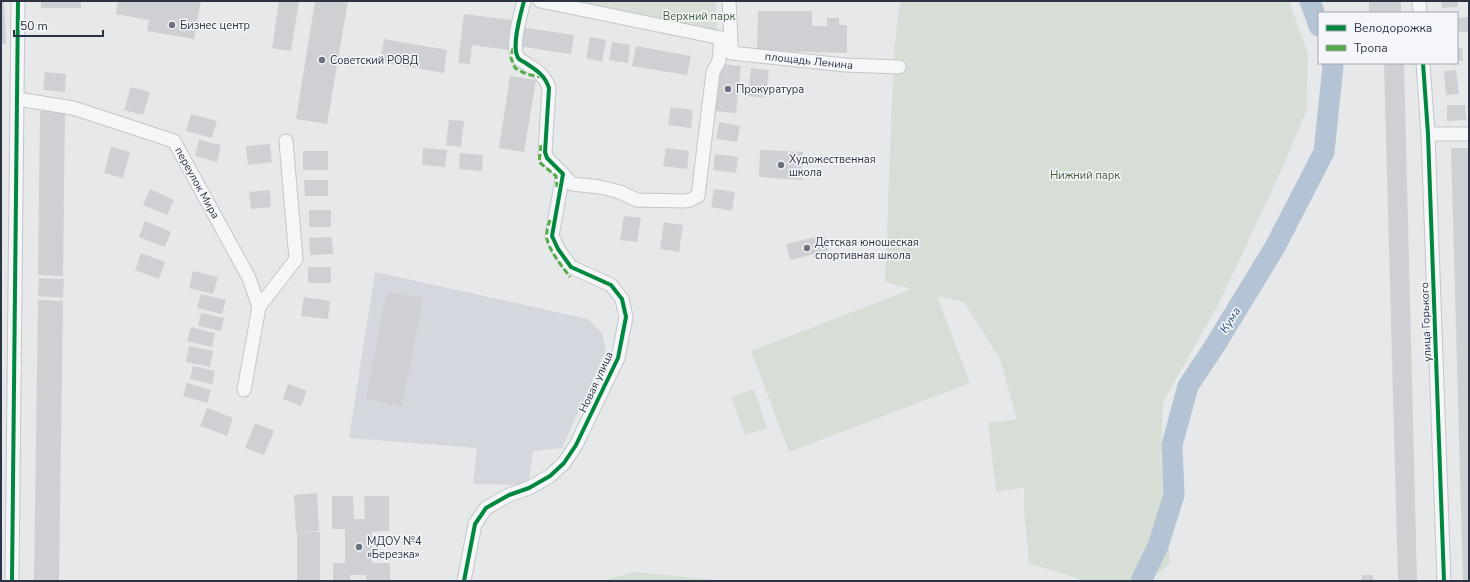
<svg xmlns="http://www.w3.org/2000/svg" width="1470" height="582" viewBox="0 0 1470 582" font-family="'Nunito Sans',sans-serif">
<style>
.built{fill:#d4d7dd}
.green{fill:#d6ded6}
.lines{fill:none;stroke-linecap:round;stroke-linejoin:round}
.river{stroke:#b4c4d5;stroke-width:21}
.building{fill:#ced0d3}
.street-casing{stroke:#c4c6c8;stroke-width:15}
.street{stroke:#f5f6f7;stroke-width:13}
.quiet{stroke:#54ac47;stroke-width:3;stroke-dasharray:6 3;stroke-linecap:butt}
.cycleway-casing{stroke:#f4f6f9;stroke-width:6}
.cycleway{stroke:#00873e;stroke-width:4}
.poi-dot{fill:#6c737f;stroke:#f4f6f9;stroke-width:1.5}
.labels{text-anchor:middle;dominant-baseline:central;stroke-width:3;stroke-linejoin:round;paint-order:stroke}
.park-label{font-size:11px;fill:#3f6138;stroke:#f4f6f9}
.poi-label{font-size:11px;fill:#2b3445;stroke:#f4f6f9;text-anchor:start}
.street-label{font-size:11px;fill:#2b3445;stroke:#f4f6f9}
.water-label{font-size:12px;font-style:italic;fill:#34527a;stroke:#f4f6f9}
</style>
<rect width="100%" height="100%" fill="#e6e8ea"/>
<!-- built -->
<path class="built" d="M375 272 588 319 602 333 606 351 562 448 533 451 528 485 473 484 477 448 349 438Z"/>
<!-- green -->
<path class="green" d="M551 1H716L717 35Z
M900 1H1289L1308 54 1307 110 1281 171 1219 303 1163 402 1161 455 1170 564 1149 581H1086L1029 563 1024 510V488L996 491 988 423 1017 419 1000 359 964 302 937 296 970 383 789 452 751 351 912 289 885 282 894 52Z
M754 389 767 428 745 435 731 397Z
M633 572 728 581H602Z"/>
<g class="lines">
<!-- river -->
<path class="river" d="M1310 1 1319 26
M1141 581 1158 546 1174 495 1172 445 1188 386 1214 347 1275 247 1324 152 1333 66 1332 63"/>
</g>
<!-- building -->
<path class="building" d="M1 1H4L6 44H1Z
M41 1H81V8H41Z
M118 1H201L194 39 147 31 149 20 116 14Z
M279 1H299L291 51 272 48Z
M315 1H348L327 124 296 119Z
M1369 1H1401V13H1369Z
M1441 1H1458V7L1442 8Z
M758 11H812V26H827V18H839V25H847V53L757 51Z
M464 14 513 20 509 50 472 45 470 64 458 63Z
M1469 17V32H1457V18Z
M520 27 574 35 571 54 517 46Z
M590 37 606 40 602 62 586 58Z
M384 39 447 50 444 73 380 62Z
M612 42 630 45 628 63 609 60Z
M636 46 691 56 687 75 632 66Z
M1457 48H1462L1463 61H1457Z
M1384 63H1404L1417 581H1398Z
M720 64 741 66 736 113 715 111Z
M751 68 769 70 766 98 748 96Z
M1456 70 1459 94 1446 95 1444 71Z
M45 72 66 74 65 92 43 90Z
M510 76 536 80 524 152 499 148Z
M131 87 150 92 143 115 124 110Z
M1447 105H1465L1466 120 1447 121Z
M671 107 693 110 691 128 668 125Z
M40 111H65L63 276 38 275Z
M191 114 217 121 212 138 186 131Z
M449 120 464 121 461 147 446 145Z
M719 122 740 126 737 142 716 139Z
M199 140 221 145 217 162 195 156Z
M270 144 272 162 248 165 246 146Z
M111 147 130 152 123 178 104 173Z
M423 148 447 150 445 167 422 165Z
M666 148 689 151 687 169 663 166Z
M1451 148H1469V581H1463Z
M760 150 803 152 802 180 759 177Z
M303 151H328V170H303Z
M460 153 483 155 482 171 459 169Z
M715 154 738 157 736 173 713 170Z
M304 180H328V196H305Z
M150 189 174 200 167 215 143 205Z
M714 189 735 192 732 211 711 207Z
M270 190 271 207 251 209 249 192Z
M309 210H331V227H309Z
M624 216 641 218 637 242 620 240Z
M145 221 171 232 165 247 139 237Z
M664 222 683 225 679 252 660 249Z
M824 235 828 251 790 260 786 244Z
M332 237 333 254 310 255 309 238Z
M141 253 165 262 159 279 135 270Z
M308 267H331V283H308Z
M193 271 218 277 213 294 189 288Z
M39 278 64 279 63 298 38 296Z
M387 292 423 298 402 406 366 399Z
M201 294 226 300 222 314 197 308Z
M304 297 330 301 328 319 301 316Z
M38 300 63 301 59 581H34Z
M201 313 224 318 221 331 198 326Z
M191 327 215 333 212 347 187 341Z
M189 346 213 351 210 367 186 362Z
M193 366 215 371 212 384 190 379Z
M187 383 211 390 207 403 183 396Z
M288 384 307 391 301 406 283 399Z
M207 408 233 418 227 436 200 426Z
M255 423 274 431 264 455 245 448Z
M317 493 319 531 296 532 294 495Z
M332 496H353L354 519H365L364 496H389V531L372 532V563H390V581H366V575H350V581H333V563H345V529H332Z
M297 532H320V581H297Z
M1362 575H1373V581H1362Z"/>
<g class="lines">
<defs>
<path id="street" d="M540 1 731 40V53L845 65 899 67
M729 1 731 40
M1419 1 1420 13
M1423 63 1428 134 1444 581
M18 99 73 108 174 141 249 278 259 307 244 390
M1428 134H1469
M563 174 572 184 600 187 620 192 637 200 685 201 690 200 698 196 713 72 719 61 721 38
M259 307 296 259 286 141
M12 581 18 1
M464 581 475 524 486 508 509 495 529 488 550 476 564 463 576 445 618 358 626 317 622 299 611 285 571 267 558 249 552 236 563 174 547 158 545 152 549 88C545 76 538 71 527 64 525 62 521 61 519 59 510 49 521 13 524 1"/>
</defs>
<!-- street casing -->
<use href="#street" class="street-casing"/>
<!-- street -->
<use href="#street" class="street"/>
<!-- quiet -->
<path class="quiet" d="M513 48 511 58 515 68 526 74 541 77
M541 145 539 162 556 176 557 187
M550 220C548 226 546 232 547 239 550 252 562 266 570 277"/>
<defs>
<path id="cycleway" d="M1423 63 1428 134 1444 581
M12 581 18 1
M464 581 475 524 486 508 509 495 529 488 550 476 564 463 576 445 618 358 626 317 622 299 611 285 571 267 558 249 552 236 563 174 547 158 545 152 549 88C545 76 538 71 527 64 525 62 521 61 519 59 510 49 521 13 524 1"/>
</defs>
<!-- cycleway casing -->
<use href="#cycleway" class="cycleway-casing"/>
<!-- cycleway -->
<use href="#cycleway" class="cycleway"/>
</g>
<!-- markers -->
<g class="poi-dot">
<circle cx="172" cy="25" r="4"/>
<circle cx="322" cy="60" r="4"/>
<circle cx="728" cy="89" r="4"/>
<circle cx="781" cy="165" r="4"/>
<circle cx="807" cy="248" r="4"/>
<circle cx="359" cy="547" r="4"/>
</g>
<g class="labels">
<!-- park labels -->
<g class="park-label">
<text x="699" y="16">Верхний парк</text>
<text x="1085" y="175">Нижний парк</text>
</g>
<!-- poi labels -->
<g class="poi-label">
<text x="180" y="25">Бизнес центр</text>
<text x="330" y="60">Советский РОВД</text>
<text x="736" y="89">Прокуратура</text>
<text x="789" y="159">Художественная<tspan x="789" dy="13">школа</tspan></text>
<text x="815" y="242">Детская юношеская<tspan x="815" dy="13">спортивная школа</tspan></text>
<text x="367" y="541">МДОУ №4<tspan x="367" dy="13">«Березка»</tspan></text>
</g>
<!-- street labels -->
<g class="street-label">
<text transform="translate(809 61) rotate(6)">площадь Ленина</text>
<text transform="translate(197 183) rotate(61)">переулок Мира</text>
<text transform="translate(1426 322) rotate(-92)">улица Горького</text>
<text transform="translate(596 382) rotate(-65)">Новая улица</text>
</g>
<!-- water labels -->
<g class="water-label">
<text transform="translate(1230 320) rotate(-58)">Кума</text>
</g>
</g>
<!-- border -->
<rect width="1470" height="582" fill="none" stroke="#2b3445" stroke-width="4"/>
<!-- legend -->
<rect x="1318" y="12" width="140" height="52" fill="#f4f6f9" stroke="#a4a8b1"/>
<rect x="1326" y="25" width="20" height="6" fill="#00873e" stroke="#a4a8b1"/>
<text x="1354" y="32" font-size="12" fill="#2b3445">Велодорожка</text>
<rect x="1326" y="45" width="20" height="6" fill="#54ac47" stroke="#a4a8b1"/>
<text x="1354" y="52" font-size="12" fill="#2b3445">Тропа</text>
<!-- scale -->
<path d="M14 30v6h89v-6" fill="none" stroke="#2b3445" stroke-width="2"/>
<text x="20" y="30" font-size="12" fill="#2b3445" stroke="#f4f6f9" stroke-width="3" paint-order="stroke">50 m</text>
</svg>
